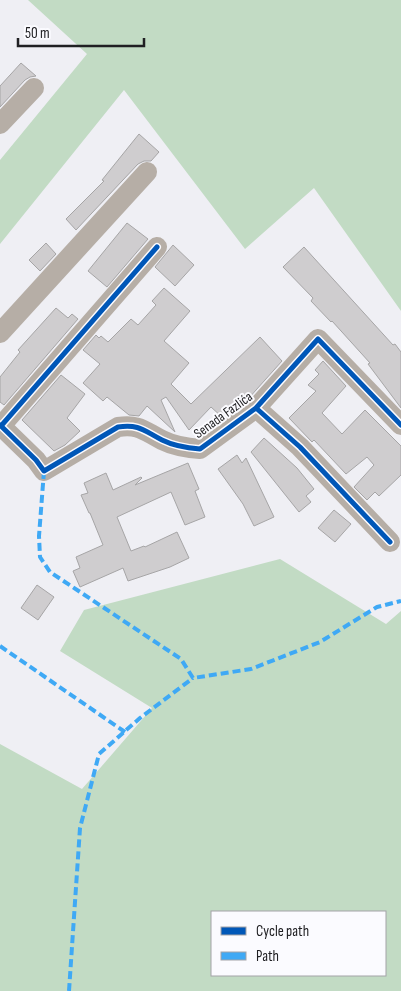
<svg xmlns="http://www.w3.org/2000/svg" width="401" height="991" viewBox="0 0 401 991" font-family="'Sofia Sans Condensed',sans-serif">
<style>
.green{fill:#c2dbc4;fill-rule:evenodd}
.building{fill:#cfcdcf;stroke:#a6a5a6}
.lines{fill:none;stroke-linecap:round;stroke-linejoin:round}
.minor{stroke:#b6aea6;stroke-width:20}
.quiet{stroke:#3fa9f5;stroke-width:4;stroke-dasharray:8 4;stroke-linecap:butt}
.cycleway-casing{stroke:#fbfbff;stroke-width:8}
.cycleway{stroke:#0057b8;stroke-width:5}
.labels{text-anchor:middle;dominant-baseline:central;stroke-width:4;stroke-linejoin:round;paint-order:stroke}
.street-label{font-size:14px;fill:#202023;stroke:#fbfbff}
</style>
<rect width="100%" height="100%" fill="#efeff4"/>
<!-- green -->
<path class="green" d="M28 0H401V311L314 188 245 249 124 90 0 244V160L87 54Z
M280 559 386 624 401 611V991H0V744L82 789 152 708 60 651 84 610ZM212 912H385V975H212Z"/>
<!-- building -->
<path class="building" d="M21 63 36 76 30 77 25 80 0 107V86Z
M139 134 159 152 151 161H144L138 164 76 230 66 219 104 181 102 180Z
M127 223 148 239 107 287 88 271Z
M46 243 56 254 40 271 29 260Z
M173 245 194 265 175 286 155 267Z
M304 247 393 345 395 344 401 352V408L368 364 370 363 332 321 331 322 311 301 313 298 283 267Z
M164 288 190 311 164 341 189 363 171 384 191 404 260 337 282 361 248 399 223 418 211 407 189 430 166 397 161 400 175 432 147 406 139 416 129 415 107 397 103 401 83 383 100 364 83 350 96 335 99 338 101 336 108 342 131 319 138 325 156 305 152 301Z
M56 308 68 318 72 314 78 319 4 405 0 402V377L20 352 18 350Z
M323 361 346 386 322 413 342 434 365 410 401 446V475L379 496 375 492 367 500 354 487 374 465 367 457 346 474 314 440 312 442 289 418 316 391 308 385 319 374 315 370Z
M61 375 85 394 67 418 80 431 65 445 54 451 22 420Z
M264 438 297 468 314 489 306 496 311 502 299 512 251 452Z
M237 455 242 463 246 458 274 517 254 526 243 504 218 469Z
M188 463 199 489 195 491 205 517 185 525 171 492 117 517 131 551 144 546 145 547 177 532 189 558 170 567 128 581 123 568 80 587 73 571 80 568 76 557 103 545 90 513H89L81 495 88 493 84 483 106 473 113 490 141 477 142 478 135 485Z
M334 510 351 524 335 542 318 528Z
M37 585 54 597 38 620 21 608Z"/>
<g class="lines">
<!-- minor -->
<path class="minor" d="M0 124 34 88
M0 333 147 172
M256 408 300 447 390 542
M0 425 36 460 44 471 118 427C140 424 144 431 162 440 174 446 187 448 200 449L256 408 318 339 401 425
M1 426 157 247"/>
<!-- quiet -->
<path class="quiet" d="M44 471 39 536 40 557 50 572 181 659 193 678 251 669 320 642 377 607 401 601
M0 646 125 732
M69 991 80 828 99 754 140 718 193 678"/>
<defs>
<path id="cycleway" d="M256 408 300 447 390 542
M0 425 36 460 44 471 118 427C140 424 144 431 162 440 174 446 187 448 200 449L256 408 318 339 401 425
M1 426 157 247"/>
</defs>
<!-- cycleway casing -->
<use href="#cycleway" class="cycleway-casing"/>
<!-- cycleway -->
<use href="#cycleway" class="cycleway"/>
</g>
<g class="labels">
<!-- street labels -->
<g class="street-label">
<text transform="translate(223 415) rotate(-36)">Senada Fazlića</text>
</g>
</g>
<!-- legend -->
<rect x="211" y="911" width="175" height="65" fill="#fbfbff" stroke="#a3a3a7"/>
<rect x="221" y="927" width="25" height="8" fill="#0057b8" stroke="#a3a3a7"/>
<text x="256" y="936" font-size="15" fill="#202023">Cycle path</text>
<rect x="221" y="952" width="25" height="8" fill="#3fa9f5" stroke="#a3a3a7"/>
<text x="256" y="961" font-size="15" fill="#202023">Path</text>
<!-- scale -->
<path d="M18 38v8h126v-8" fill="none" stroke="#202023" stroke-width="2.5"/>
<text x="25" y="38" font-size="15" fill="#202023" stroke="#fbfbff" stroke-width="4" paint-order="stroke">50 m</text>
</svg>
